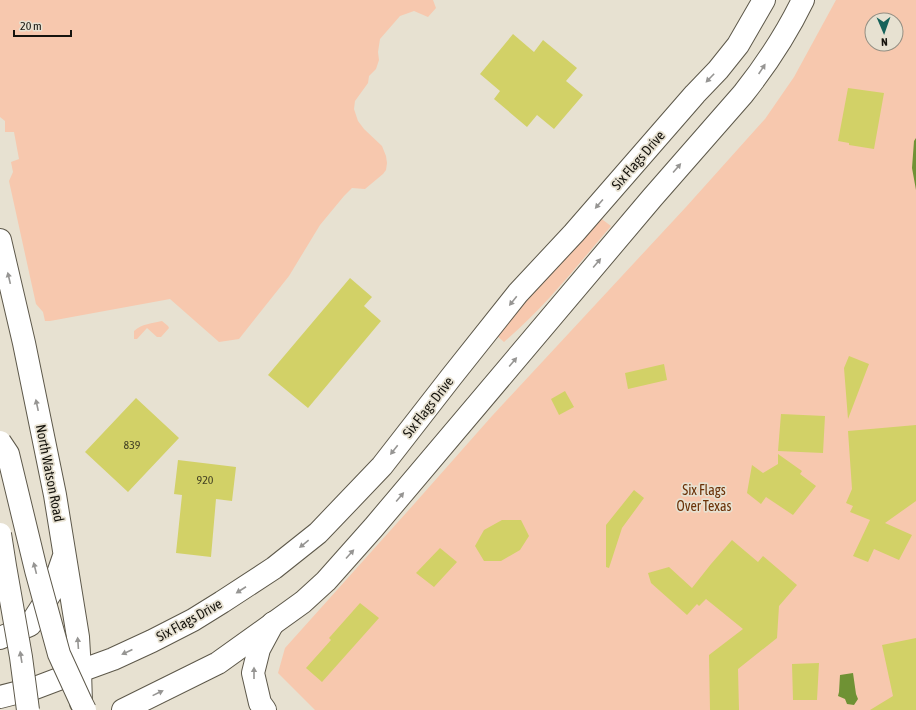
<svg xmlns="http://www.w3.org/2000/svg" width="916" height="710" viewBox="0 0 916 710" font-family="'Asap Condensed',sans-serif">
<style>
.green{fill:#f7c8ae;fill-rule:evenodd}
.water{fill:#6f9234}
.building{fill:#d2d167}
.lines{fill:none;stroke-linecap:round;stroke-linejoin:round}
.minor-casing{stroke:#5d584a;stroke-width:24}
.major-casing{stroke:#5d584a;stroke-width:24}
.minor{stroke:#fff;stroke-width:22}
.major{stroke:#fff;stroke-width:22}
.highway-bridge-casing{stroke:#5d584a;stroke-width:24;stroke-linecap:butt}
.highway-bridge{stroke:#fff;stroke-width:22}
.oneway{fill:#969593}
.labels{text-anchor:middle;dominant-baseline:central;stroke-width:3.5;stroke-linejoin:round;paint-order:stroke}
.number-label{font-size:12px;fill:#454324}
.street-label{font-size:14px;fill:#16140e;stroke:#e7e1d1}
.park-label{font-size:14px;fill:#6a3107;stroke:#e7e1d1}
</style>
<rect width="100%" height="100%" fill="#e7e1d1"/>
<!-- green -->
<path class="green" d="M0 0H433L436 8 428 17 414 11 400 16 380 39 378 52 379 60 376 69 369 76 368 83 355 101 354 109 358 121 364 129 382 146 386 156 387 163 386 170 383 174 365 189 352 188 344 196 320 225 289 276 239 339 219 342 170 299 50 321H45L43 312 36 304 9 181 13 172 11 162 19 159 14 132H5V121L0 117Z
M836 0H916V710H315L278 673 285 648 415 503 492 416 686 207 765 119 794 77ZM872 20H896V44H872Z
M599 217 611 226C577 266 544 308 504 342L496 335Z
M162 321 168 326 169 328 161 337H157L147 328 137 339H134V331C141 324 153 323 162 321Z"/>
<!-- water -->
<path class="water" d="M916 138V190L912 168 914 141Z
M853 673 856 694 858 699 854 705 847 704 845 699 838 696 839 692 840 675Z"/>
<!-- building -->
<path class="building" d="M513 34 534 52 543 40 577 68 566 81 583 95 554 129 537 115 527 127 494 99 500 91 480 74Z
M848 88 884 93 874 149 849 145V143L838 141Z
M350 278 372 297 364 306 381 321 308 408 268 375Z
M849 356 869 364 848 419 844 368Z
M664 364 667 380 628 389 625 373Z
M565 391 574 407 559 415 551 399Z
M136 398 179 438 128 492 85 452Z
M781 414 825 416 823 453 778 451Z
M916 425V501L885 523 912 535 899 560 874 549 868 562 853 556 870 520 850 512 853 506 846 503 852 489 848 431Z
M778 454 802 471 800 474 816 486 793 515 766 497 761 504 747 493 752 465 763 473 778 464Z
M178 460 236 467 232 501 216 499 211 557 176 553 182 495 174 494Z
M634 490 644 498 622 528 609 568 606 567V525Z
M502 520H521L529 536 520 550 501 561H484L475 546 484 530Z
M732 540 758 562 763 556 797 585 779 606 777 638 738 669 739 710H710L709 655 743 629 706 599 699 606 697 604 687 615 651 583 648 573 669 567 692 588 711 564Z
M440 548 457 562 434 587 416 573Z
M360 603 379 618 322 682 306 668 331 640 329 638Z
M916 638V710H870L893 696 882 645Z
M819 663 817 700H793L792 664Z"/>
<g class="lines">
<defs>
<path id="minor" d="M80 671 113 659 152 641 193 620 222 602 274 568 318 533 382 466 452 376 518 293 574 233 695 94 718 70 738 45 764 0
M123 710 218 663 303 602 326 581 374 527 652 198 743 94C766 65 787 33 803 0"/>
<path id="major" d="M0 240 24 343 55 495 78 637 80 671 81 703
M0 638 30 625 52 591 64 556
M0 697 35 688 80 671
M265 710 260 703 253 673 259 649 273 623"/>
</defs>
<!-- minor casing -->
<use href="#minor" class="minor-casing"/>
<!-- major casing -->
<use href="#major" class="major-casing"/>
<!-- minor -->
<use href="#minor" class="minor"/>
<!-- major -->
<use href="#major" class="major"/>
<defs>
<path id="highway-bridge" d="M0 442 8 454 36 570 59 654 81 702 85 710
M0 534 5 566 21 657 28 710"/>
</defs>
<!-- highway-bridge casing -->
<use href="#highway-bridge" class="highway-bridge-casing"/>
<!-- highway-bridge -->
<use href="#highway-bridge" class="highway-bridge"/>
</g>
<!-- one-way arrows -->
<defs><path id="oneway-solid" d="M-6-.8H1V-3.2L6.5 0L1 3.2V.8H-6Z"/></defs>
<g class="oneway">
<use href="#oneway-solid" transform="translate(762 69) rotate(-56)"/>
<use href="#oneway-solid" transform="translate(710 78) rotate(134)"/>
<use href="#oneway-solid" transform="translate(677 168) rotate(-49)"/>
<use href="#oneway-solid" transform="translate(599 204) rotate(131)"/>
<use href="#oneway-solid" transform="translate(597 263) rotate(-50)"/>
<use href="#oneway-solid" transform="translate(9 278) rotate(-103)"/>
<use href="#oneway-solid" transform="translate(513 301) rotate(129)"/>
<use href="#oneway-solid" transform="translate(513 362) rotate(-50)"/>
<use href="#oneway-solid" transform="translate(37 405) rotate(-102)"/>
<use href="#oneway-solid" transform="translate(394 450) rotate(128)"/>
<use href="#oneway-solid" transform="translate(400 497) rotate(-50)"/>
<use href="#oneway-solid" transform="translate(304 544) rotate(141)"/>
<use href="#oneway-solid" transform="translate(350 554) rotate(-48)"/>
<use href="#oneway-solid" transform="translate(35 568) rotate(-104)"/>
<use href="#oneway-solid" transform="translate(241 590) rotate(147)"/>
<use href="#oneway-solid" transform="translate(78 643) rotate(-94)"/>
<use href="#oneway-solid" transform="translate(127 652) rotate(155)"/>
<use href="#oneway-solid" transform="translate(21 657) rotate(-99)"/>
<use href="#oneway-solid" transform="translate(254 673) rotate(-90)"/>
<use href="#oneway-solid" transform="translate(158 693) rotate(-26)"/>
</g>
<g class="labels">
<!-- number labels -->
<g class="number-label">
<text x="132" y="445">839</text>
<text x="205" y="480">920</text>
</g>
<!-- street labels -->
<g class="street-label">
<text transform="translate(638 160) rotate(-49)">Six Flags Drive</text>
<text transform="translate(428 407) rotate(-52)">Six Flags Drive</text>
<text transform="translate(50 473) rotate(79)">North Watson Road</text>
<text transform="translate(189 620) rotate(-29)">Six Flags Drive</text>
</g>
<!-- park labels -->
<g class="park-label">
<text x="704" y="490">Six Flags<tspan x="704" dy="16">Over Texas</tspan></text>
</g>
</g>
<!-- north arrow -->
<g transform="translate(884 32) rotate(178)"><circle r="19" fill="#e7e1d1" stroke="#938f83"/>
<path d="M0-3L7 15L0 10L-7 15Z" fill="#16625a"/>
<text y="-6" font-size="11" font-weight="bold" text-anchor="middle" fill="#16140e">N</text>
</g>
<!-- scale -->
<path d="M14 30v6h57v-6" fill="none" stroke="#16140e" stroke-width="2"/>
<text x="20" y="30" font-size="12" fill="#16140e" stroke="#e7e1d1" stroke-width="3" paint-order="stroke">20 m</text>
</svg>
